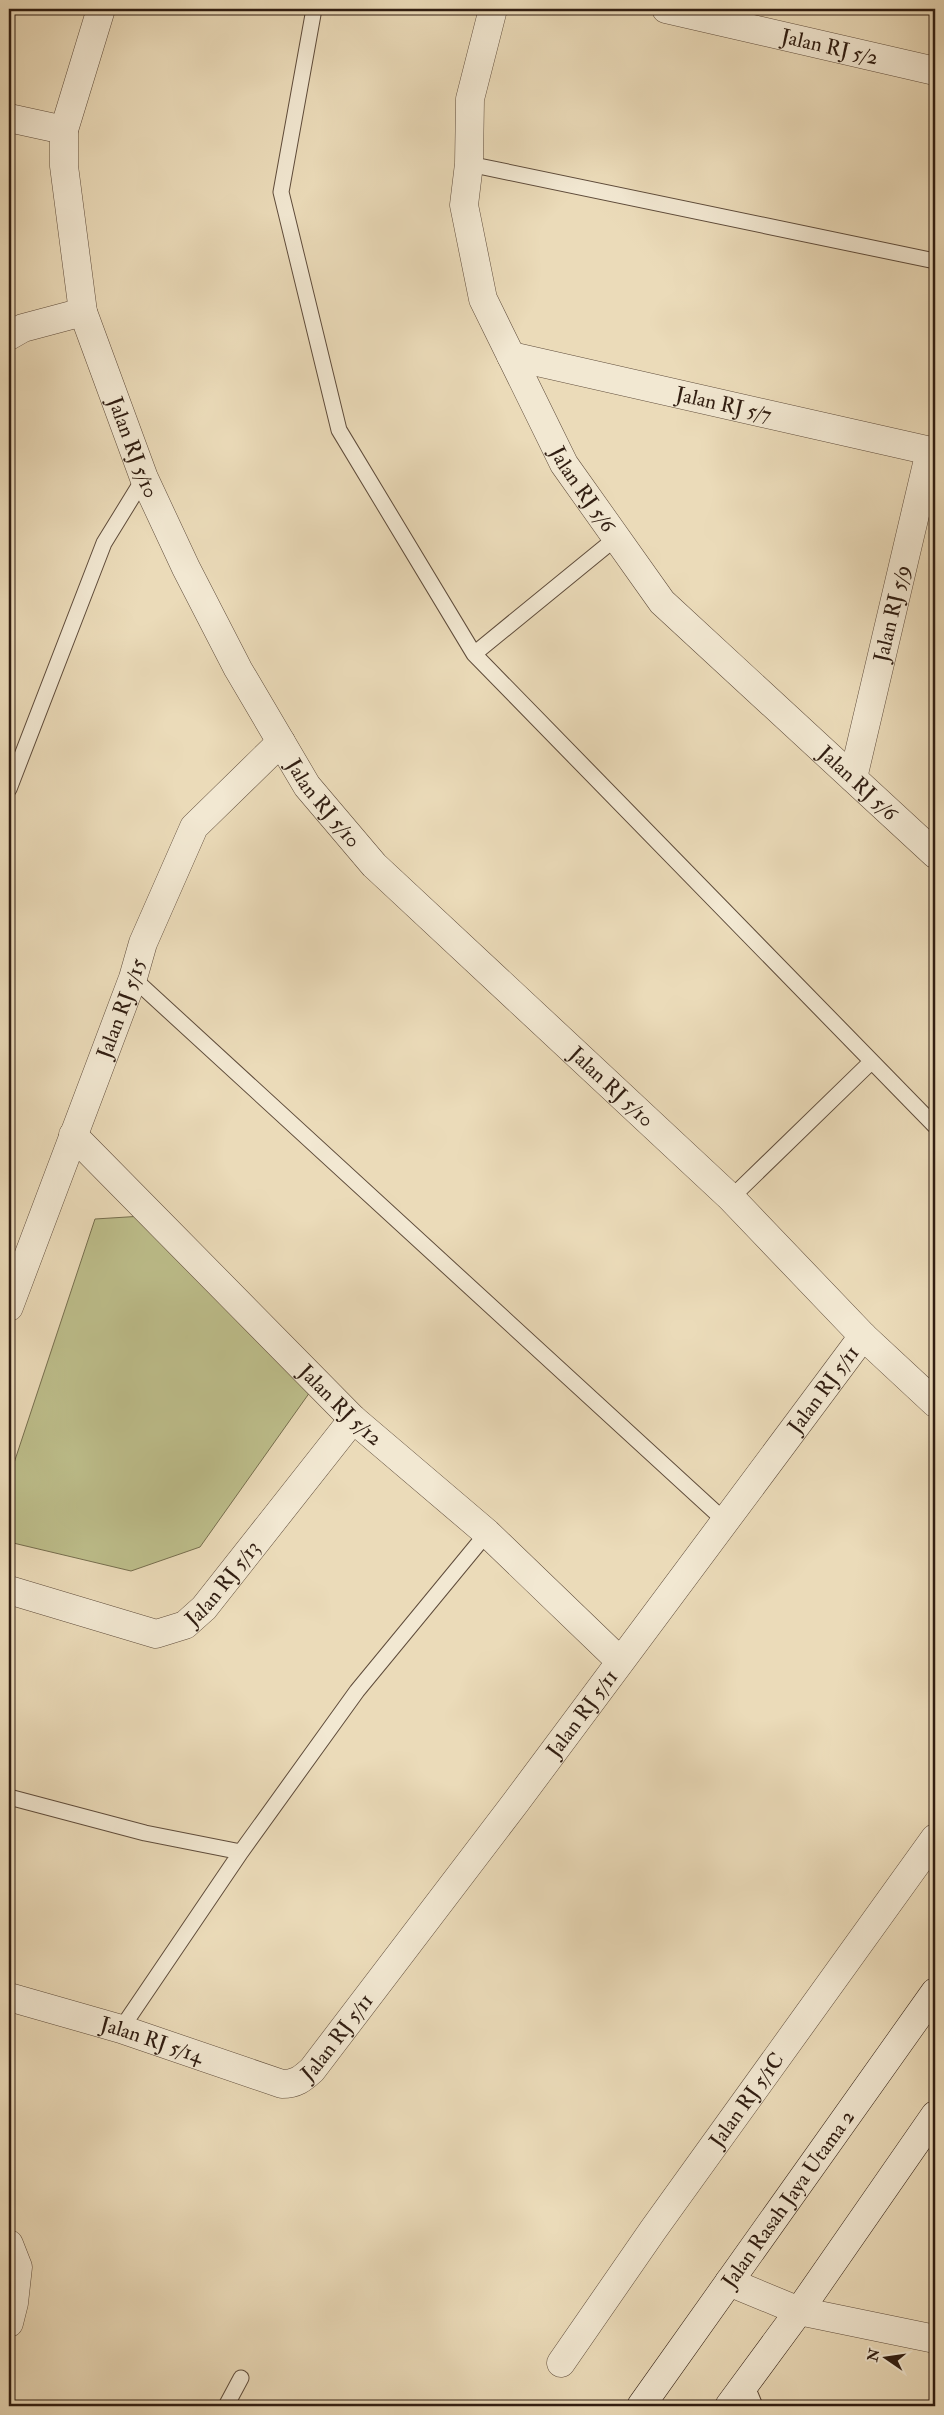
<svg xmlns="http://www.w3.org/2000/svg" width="944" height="2415" viewBox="0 0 944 2415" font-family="'IM FELL Double Pica',serif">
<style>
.green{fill:#bdbe8b;stroke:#766e4e}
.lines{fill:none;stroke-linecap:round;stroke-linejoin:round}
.lane-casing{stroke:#5f4c3b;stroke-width:17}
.street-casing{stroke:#5f4c3b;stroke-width:29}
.secondary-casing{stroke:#301d11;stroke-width:29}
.lane{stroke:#f2e8d2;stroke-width:15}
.street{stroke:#f2e8d2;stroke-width:28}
.secondary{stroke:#f2e8d2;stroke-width:28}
.labels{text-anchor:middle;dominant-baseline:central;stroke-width:5;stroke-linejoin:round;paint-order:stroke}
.street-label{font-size:21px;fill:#301d11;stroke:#f2e8d2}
</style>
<rect width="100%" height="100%" fill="#ebdbb9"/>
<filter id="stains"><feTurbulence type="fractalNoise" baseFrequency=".004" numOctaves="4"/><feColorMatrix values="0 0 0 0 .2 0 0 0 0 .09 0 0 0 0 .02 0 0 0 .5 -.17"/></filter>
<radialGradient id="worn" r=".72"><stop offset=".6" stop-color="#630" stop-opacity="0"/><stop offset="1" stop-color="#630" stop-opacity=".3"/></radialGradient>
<!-- green -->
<path class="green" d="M143 1216 310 1392 200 1547 131 1571 9 1542V1478L95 1219Z"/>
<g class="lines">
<defs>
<path id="lane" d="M314 9 281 192 339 430 474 654 935 1126
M469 164 935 261
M474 654 616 538
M9 789 104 543 144 478
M133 978 725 1521
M731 1198 871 1062
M9 1797 145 1833 241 1852 357 1691 487 1533
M121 2029 241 1852
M746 2384 755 2406
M226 2406 241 2378"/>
<g id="street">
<path id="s1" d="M101 9 64 130V166L83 312 144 478 186 568 238 669 307 786 374 865 731 1198 863 1336 935 1403"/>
<path id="s2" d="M493 9 470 99 469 164 464 205 483 299 564 464 662 602 935 854"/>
<path id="s3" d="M666 9 935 71"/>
<path d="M9 118 64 130"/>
<path d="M9 336 23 328 83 312"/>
<path id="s4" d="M511 356 935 452"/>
<path id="s5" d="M853 778 930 451"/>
<path id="s6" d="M73 1135 353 1419 487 1533 620 1661"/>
<path id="s7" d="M9 1307 133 978 143 943 194 827 281 742"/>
<path id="s8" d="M9 1590 156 1634 185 1625 204 1608 353 1419"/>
<path id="s9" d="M9 1997 121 2029 282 2084C296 2084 302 2079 312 2070L516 1802 863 1336"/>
<path d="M9 2244 18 2267 14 2303 9 2323"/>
<path d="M729 2282 799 2311 935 2339"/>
<path id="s10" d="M561 2363 653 2230 935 1838"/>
</g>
<g id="secondary">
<path id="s11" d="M641 2406 935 1992"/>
<path d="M729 2406 799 2311 935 2115"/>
</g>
</defs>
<!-- lane casing -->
<use href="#lane" class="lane-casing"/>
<!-- street casing -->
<use href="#street" class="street-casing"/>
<!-- secondary casing -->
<use href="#secondary" class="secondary-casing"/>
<!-- lane -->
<use href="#lane" class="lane"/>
<!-- street -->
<use href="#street" class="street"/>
<!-- secondary -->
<use href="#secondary" class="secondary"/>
</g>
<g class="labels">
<!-- street labels -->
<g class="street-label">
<text stroke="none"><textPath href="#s3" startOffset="168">Jalan RJ 5/2</textPath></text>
<text stroke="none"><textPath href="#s4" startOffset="218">Jalan RJ 5/7</textPath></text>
<text stroke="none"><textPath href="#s1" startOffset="454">Jalan RJ 5/10</textPath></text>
<text stroke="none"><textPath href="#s2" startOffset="510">Jalan RJ 5/6</textPath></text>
<text stroke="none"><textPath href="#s5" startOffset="169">Jalan RJ 5/9</textPath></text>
<text stroke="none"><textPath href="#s2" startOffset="915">Jalan RJ 5/6</textPath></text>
<text stroke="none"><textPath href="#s1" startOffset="859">Jalan RJ 5/10</textPath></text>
<text stroke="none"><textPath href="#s7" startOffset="319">Jalan RJ 5/15</textPath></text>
<text stroke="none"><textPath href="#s1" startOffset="1264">Jalan RJ 5/10</textPath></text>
<text stroke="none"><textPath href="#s9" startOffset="1172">Jalan RJ 5/11</textPath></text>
<text stroke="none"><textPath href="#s6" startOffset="380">Jalan RJ 5/12</textPath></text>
<text stroke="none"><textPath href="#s8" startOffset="240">Jalan RJ 5/13</textPath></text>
<text stroke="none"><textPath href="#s9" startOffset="768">Jalan RJ 5/11</textPath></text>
<text stroke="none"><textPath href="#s9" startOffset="362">Jalan RJ 5/11</textPath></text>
<text stroke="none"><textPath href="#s9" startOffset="149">Jalan RJ 5/14</textPath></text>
<text stroke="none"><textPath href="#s10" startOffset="322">Jalan RJ 5/1C</textPath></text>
<text stroke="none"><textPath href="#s11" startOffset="254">Jalan Rasah Jaya Utama 2</textPath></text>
</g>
</g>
<!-- margin -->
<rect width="944" height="2415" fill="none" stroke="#ebdbb9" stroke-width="30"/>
<rect x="10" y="10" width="924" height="2395" fill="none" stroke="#301d11" stroke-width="2.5"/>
<rect x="15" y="15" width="914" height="2385" fill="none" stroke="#301d11"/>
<!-- north arrow -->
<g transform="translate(886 2358) rotate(283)" stroke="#f2e8d2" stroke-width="4" paint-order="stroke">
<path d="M0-4L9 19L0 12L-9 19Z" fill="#301d11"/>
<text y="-8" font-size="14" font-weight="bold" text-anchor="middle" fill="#301d11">N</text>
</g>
<rect width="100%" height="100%" filter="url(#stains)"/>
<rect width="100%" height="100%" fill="url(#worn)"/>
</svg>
